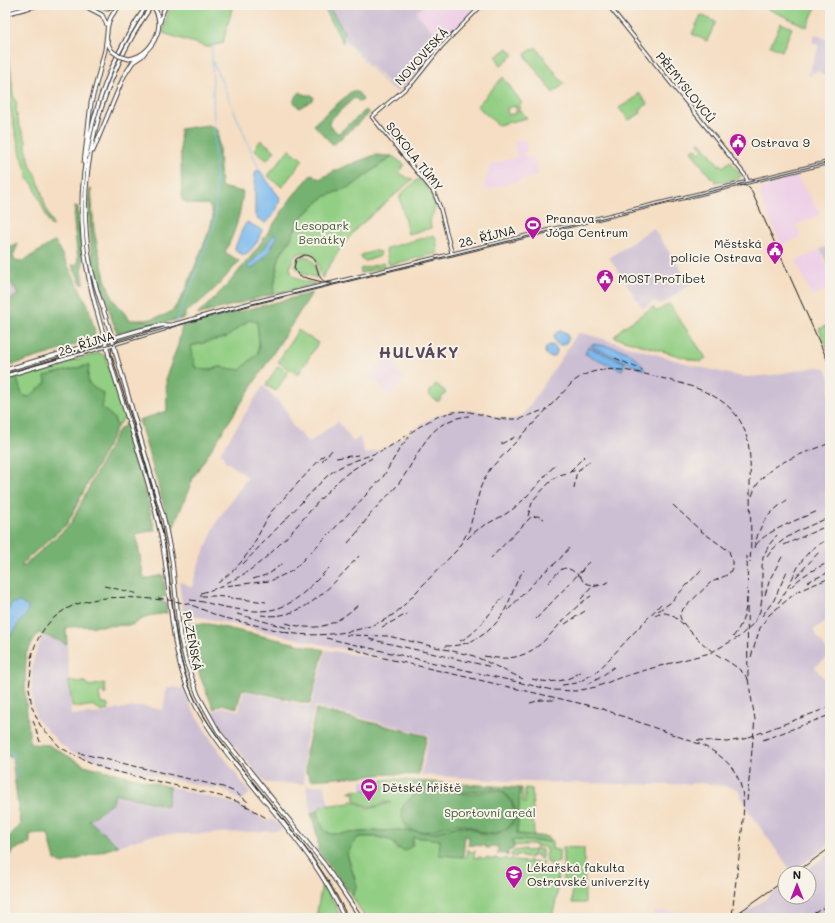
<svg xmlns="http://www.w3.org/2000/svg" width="835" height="923" viewBox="0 0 835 923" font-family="Mali,sans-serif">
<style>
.built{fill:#eed0e7}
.industrial{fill:#ccbed3}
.green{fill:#92ce83;stroke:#577550}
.forest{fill:#75b171;stroke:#486646;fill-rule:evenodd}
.water{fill:#7bbaef;stroke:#4c6b86}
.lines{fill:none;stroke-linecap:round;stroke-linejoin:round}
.stream{stroke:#7bbaef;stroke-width:1}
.tertiary-casing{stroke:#3d3935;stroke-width:4.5}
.secondary-casing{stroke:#3d3935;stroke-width:5}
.tertiary{stroke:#fff;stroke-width:2.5}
.secondary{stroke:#fff;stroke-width:3}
.tram{stroke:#1c1c1c;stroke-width:1}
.rail{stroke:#1c1c1c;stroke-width:1;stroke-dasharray:6 3;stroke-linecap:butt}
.secondary-bridge-casing{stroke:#3d3935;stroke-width:5;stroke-linecap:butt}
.secondary-bridge{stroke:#fff;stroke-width:3}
.labels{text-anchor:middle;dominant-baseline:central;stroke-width:4;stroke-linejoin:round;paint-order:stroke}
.street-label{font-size:12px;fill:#1c1c1c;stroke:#f7f3e8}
.poi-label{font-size:12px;fill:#1c1c1c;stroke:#f7f3e8;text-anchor:start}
.park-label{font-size:12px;fill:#455a40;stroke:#f7f3e8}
.district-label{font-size:16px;font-weight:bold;letter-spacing:1px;fill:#59485e;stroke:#f7f3e8}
</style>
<rect width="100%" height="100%" fill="#f7f3e8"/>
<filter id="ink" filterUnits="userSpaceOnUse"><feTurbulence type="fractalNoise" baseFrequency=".025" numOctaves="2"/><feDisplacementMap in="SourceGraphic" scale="8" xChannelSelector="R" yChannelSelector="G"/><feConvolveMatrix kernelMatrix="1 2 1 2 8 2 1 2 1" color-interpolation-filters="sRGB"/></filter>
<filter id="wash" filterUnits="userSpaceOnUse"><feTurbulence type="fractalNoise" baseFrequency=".012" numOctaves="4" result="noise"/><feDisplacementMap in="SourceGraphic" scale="16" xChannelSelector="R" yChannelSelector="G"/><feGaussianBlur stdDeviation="0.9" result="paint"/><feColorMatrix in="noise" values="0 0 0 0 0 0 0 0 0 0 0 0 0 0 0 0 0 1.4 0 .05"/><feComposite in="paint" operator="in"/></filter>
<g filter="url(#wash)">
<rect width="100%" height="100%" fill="#f5dec3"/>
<!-- built -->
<path class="built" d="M424 5H479L442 41 416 13Z
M525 139 528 151 523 152 525 158 533 156 534 158 538 176 485 190 483 189 491 164 517 157 514 142Z
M795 174 821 214 796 225 801 237 781 245 760 197 761 189Z
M820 250 829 273 830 289 812 296 796 261Z
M388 353 398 361 393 369 405 378 390 397 371 375 379 366Z
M654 911 690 912V918H654Z"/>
<!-- industrial -->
<path class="industrial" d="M328 5H424L416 13 442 41 425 65 397 92 344 37 343 34 344 32Z
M815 34 830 41V78L817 71 815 73 813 72 811 76 808 75 819 46 812 42Z
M653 228 691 284 665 302 660 304 654 301 643 308 609 258Z
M830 245V269L820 249Z
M5 273 18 295 5 302Z
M578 333H583L692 365 737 376 748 377 772 375 816 367 826 368 830 377V618L813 630 830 655 815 667 825 680 830 677V844L792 872 749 812 737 788 702 783 670 785 524 782 421 775 429 735 315 706 304 749V784L266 783 236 748 219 724 212 712 223 707 239 711 244 691 311 707 326 650 396 661 183 613 179 581 192 587 198 566 217 521 248 477 224 460 223 455 220 453 263 386 286 409 292 425 309 443 338 421 353 442 360 437 365 454 387 447 430 419 452 411 468 410 481 412 497 417 511 419 518 418 524 414Z
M42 636 67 644 71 715 106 713 111 710 142 706 163 710 167 687 183 688 193 711 212 741 250 793 241 801 224 790 217 787 216 789 98 762V760L71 752 59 743 36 718 32 697V672L34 658Z
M380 779 382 780V789L362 790 361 781Z
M324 785 329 805 321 806 318 811 311 813 306 786Z
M170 787 237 804 267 821 270 819 278 823 282 828 280 831 153 835 118 846 88 820 98 815 115 793 166 806Z
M830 853V918H739L785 885V897H809V873H803Z"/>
<!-- green -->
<path class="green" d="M171 5H233L223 43 207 47 163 33 169 9Z
M323 5H328L344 32 343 34V43Z
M760 5H819L814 11 807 27Z
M701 15 716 22 707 41 692 34Z
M781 23 792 28 782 51 770 46Z
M5 46 11 71 13 95 17 104 16 109 19 124 26 141V148L31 167 36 174 47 211 53 226 50 225 33 184 27 179V173L19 148 6 90H5Z
M536 47 564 84 553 93 527 58 525 54Z
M508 48 514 55 501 65 496 57Z
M503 77 522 103 519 105 521 108H515V106L507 108 508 115 516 113V110H520L527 118 498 125 477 106Z
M639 93 648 104 640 109 641 113 629 120 619 108 635 98Z
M261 140 275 151 267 160 256 152 255 148Z
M700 141 719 165 721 164 723 167 730 161 740 174V178L722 182V181L715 182 714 178H711L691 151 695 148 700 153 703 150 698 143Z
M289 149 303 160 282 187 268 176Z
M392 156 405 165 398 172 408 178 413 179 357 228 340 249 322 278C319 271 319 260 312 255 299 245 282 267 295 277 300 281 310 282 316 284L273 294 278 262 280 255 290 240 300 219 324 197 352 186Z
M418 179H420C426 186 436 196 435 207 433 217 429 215 431 228L408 234 400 198 401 194Z
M434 235C438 241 436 247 438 253L389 265 386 251 387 248Z
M375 251 380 252V256L378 257 366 261 362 260 361 255Z
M304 256C315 257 316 268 318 277L317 278 301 273 295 266 298 259Z
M384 263 385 267 361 273 360 269Z
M669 304 706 358 700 362 614 337 621 329 653 307 656 312Z
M249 320 257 322 259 342 258 353 240 370 220 367 205 370 195 367 191 346 227 337Z
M830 321V354L819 329 830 324 829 322Z
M298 330 318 343 298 375 278 362Z
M100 353 105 356 125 417 117 427 114 418 102 408 104 394C85 382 87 386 89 365L45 376 46 383 29 397 22 395 5 381V378L19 375 20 377 60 364Z
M278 366 288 372 276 391 266 385Z
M436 384 446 392 438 402 428 394Z
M69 681 85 682 90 686 104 683 105 684 106 694 104 695 103 691H101L99 695 101 703 108 705V710L101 712C93 704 93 705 82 707 79 708 75 707 72 707Z
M394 779 413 781 414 795 424 788 433 785 445 786 467 792 492 789 493 786V789C521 793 525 829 496 835 482 838 476 827 464 826 452 825 442 832 429 833 418 833 407 830 396 830 393 830 391 831 388 831 371 830 352 833 334 835 328 834 323 831 322 825H321L318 811 321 806 350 803 351 801C357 801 363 807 369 808 376 808 380 805 386 804V803H391C384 801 382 804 377 806 369 808 362 804 355 800V793H350L349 791 382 789V780Z
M520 788H522L523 803H525V788L532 789 534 835 517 834Z
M358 837H377L392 841 397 849 412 846 413 837 440 840 439 855 467 857 468 849 469 851 473 852 475 850 474 858H479L480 856 481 858 485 859 487 857 488 859H495V858H497L498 860H504L505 858 510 861 511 859H513L514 861 528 862 529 860V862L541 863 542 861H544L543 868 558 867 557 896 552 918H365L352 896 357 886 347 854Z
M512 840 552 842V849L559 850V862L550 864 548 863 545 854 547 852 544 846 543 847 535 846V844L514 846Z
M563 847 584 848 585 903H572V885H563Z
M536 848 542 850V858L539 859V857L536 856 537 851H534V856H531V858L522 857V855H516V857L511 856 512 853 514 851 525 849 526 851 536 850Z
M322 883 333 901 341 918H316Z"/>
<!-- forest -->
<path class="forest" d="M352 91C359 91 360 95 363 100L360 102 355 98 353 99 330 120V125L337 133H339L366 110 369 114 333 145 315 126 314 124Z
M300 92 305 95H312L314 98 313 100 299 108 294 102V99Z
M208 125 218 130 221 187 243 192C240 216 236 230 225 252L239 261C223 281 207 299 185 312V318L117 333 111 317 106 296 95 273 91 247 89 214V193L91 188 94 231 105 279 113 299 130 320H147L165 315 172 311 178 303 185 291 210 229 213 217 212 211 208 204C199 205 190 205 182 200L180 129Z
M375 155 392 156 352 186 324 197 300 219 290 240 280 255 278 262 273 294 197 315 228 284 256 250 292 197 312 174 319 179 343 167ZM273 245 265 257 251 269 249 265C257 257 262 247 273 245Z
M75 206 78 207 83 262 82 270 84 283 81 284 72 265H77L78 260 74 221Z
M55 241 88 305 95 332 93 338 61 350 5 367V302L18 295 5 273V249L8 246 11 247 18 244 13 256 15 260 23 261Z
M312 293 194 476 174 526 169 523 139 420 167 411 166 377 178 345 182 326ZM249 320 257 322 259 342 258 353 240 370 220 367 205 370 195 367 191 346 227 337Z
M89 365C86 386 87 383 104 394L102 408 114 418 117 427 67 524 29 557 21 566H25L30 560 70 525 118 430 123 427 126 422 128 426 155 530 136 534 144 579 163 575 166 597 162 596V602L166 603 167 613 148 616 132 625 66 627 67 644 38 633 26 654 25 692 30 744 49 745 84 765 170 787 167 806 115 793 113 803 89 820 118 846 63 864 55 860 48 834H30V844C18 846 10 852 5 862V842L20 824 12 758 5 755V601L6 588 5 583V381L17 378 22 395 29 397 46 383 45 376Z
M189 624H209L324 650 310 704 242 689 237 708 222 704 214 709C207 694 182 637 189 624Z
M316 709 427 736 418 775 391 774 310 780 309 775 306 773V753Z
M413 781 493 786V789C484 789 472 792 466 792 461 793 456 790 451 788 437 782 425 786 413 795Z
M493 786 520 788 517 834 549 837 551 842 512 840 514 848 510 851 508 850 507 854H509L506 856V854L499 853 498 855V847L491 846 490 848H486V846L469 845 468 847 469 837 465 836 463 857 439 855 440 840 413 837 412 846 405 851C396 848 398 847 392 842 385 835 367 837 358 837L347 854 357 886 352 896 318 851V839L311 813 318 811 321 824 322 825 324 830 331 834 397 830 433 833 459 826 470 828 482 834 494 835 509 828 513 823 517 813C512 801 509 791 493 789Z
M432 787C444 786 452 792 464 794 481 796 500 782 511 802 514 807 515 813 513 819 512 824 508 828 503 830 482 841 477 823 457 824 441 825 429 837 410 829 406 827 404 823 403 820 402 816 401 811 402 808 405 800 424 789 432 787Z"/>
<!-- water -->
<path class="water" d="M256 171H260L280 198C279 206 273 219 265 223L257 218 255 215V174Z
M247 222 262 230C260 239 252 251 244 255L237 252 235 248 242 230Z
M274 234H276L277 236C274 246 259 267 248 269L247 267 263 250Z
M554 338a7 7 0 1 1 14 0a7 7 0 1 1-14 0Z
M592 344C606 346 622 347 633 356 637 359 641 364 644 368V370L593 347 591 346Z
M545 351a6 6 0 1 1 12 0a6 6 0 1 1-12 0Z
M588 347 625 363 622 370 585 354Z
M20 602 28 607C28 617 21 619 17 626 15 629 14 631 12 634L5 633V618L11 604Z"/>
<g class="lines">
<!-- stream -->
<path class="stream" d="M325 5 342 36 391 89
M213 62 260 171
M176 322 180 310 194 279 213 228 215 218 216 200 212 54 214 22 216 15 225 5
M173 330 174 329
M5 750 12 753 16 780"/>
</g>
</g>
<g filter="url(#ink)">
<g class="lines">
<defs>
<path id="tertiary" d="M608 5 745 175 748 182
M452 254 440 207 433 191 372 117 413 82 441 47 482 5"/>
<path id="secondary" d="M83 5 102 15 107 25
M95 5 106 8 118 6
M147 5C92 84 69 184 89 279 93 299 99 318 104 337 107 345 108 353 110 361 125 414 145 465 157 518 162 537 165 557 167 577 172 618 174 660 192 698 205 725 223 749 242 772 278 818 321 863 344 918
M152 5C100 80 73 176 91 267 97 296 110 324 116 354L164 519 172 560 180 636 186 662 198 695 218 731 325 865 361 918
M5 10 23 5
M5 14 39 5
M160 22 163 12 166 5
M107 34C107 22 112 12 122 5
M107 40 109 46 112 51
M129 59C151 55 166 29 155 9
M93 151 124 76 133 62 142 56 145 52
M84 163 91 103 105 50 107 33
M5 370 140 330 162 325H170
M5 376 164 329 172 325 251 303 830 162"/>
</defs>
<!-- tertiary casing -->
<use href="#tertiary" class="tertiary-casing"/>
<!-- secondary casing -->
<use href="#secondary" class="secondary-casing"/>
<!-- tertiary -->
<use href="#tertiary" class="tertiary"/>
<!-- secondary -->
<use href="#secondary" class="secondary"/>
<!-- tram -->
<path class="tram" d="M739 185 747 186 751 190 830 366
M330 284 299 276 294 268 296 259 304 255C324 256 310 283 332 283
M118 341 112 347 111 353C129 413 151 473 163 534 174 589 171 649 195 700 208 727 227 749 245 772 282 819 324 864 348 918
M5 374 252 304 830 162
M795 873 830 848
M731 918 785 880"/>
<!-- rail -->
<path class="rail" d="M615 358 642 370
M501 419H520L541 411
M501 444 517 436
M336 458 358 455
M322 461 334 448
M570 471 585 456
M574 489 576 475 581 468
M752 496C762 463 802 455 830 443
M673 505 701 531 729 551 732 560V568L729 574 710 583 682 610C680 613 679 616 681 619 683 626 709 650 716 654 728 662 742 668 749 681
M528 516 533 500 553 479 560 475 580 469 590 461
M358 532C363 524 368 517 374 510 382 500 392 493 399 483 421 454 426 420 469 416
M467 539C482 523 497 521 513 509 528 497 543 478 556 464
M348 543 360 529
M756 545C765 531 802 518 818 511
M784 545 822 528
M754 548C760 523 766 515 787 500
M767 557C781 535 808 527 830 517
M489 560 531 517 538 516 544 519
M590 561C587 564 583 567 582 571 575 586 602 589 611 580
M243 564 324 479C342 461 366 459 387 448 409 436 428 416 454 412 472 409 487 418 505 420
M796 577 819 552
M253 579 269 574 284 562
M807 582 830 572
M218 583 235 569 242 561 251 549 270 513 324 455
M226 583C270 566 303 515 337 482 347 472 360 465 372 458
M548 583C563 567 563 562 582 578
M104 586 139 594
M790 588C802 575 814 569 830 562
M201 593 224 586 270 581 292 571 331 532 383 477 400 448 409 437
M765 595 770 579 783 555
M200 596H215L266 602
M158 598 189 604 221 617 289 633
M581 599 592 587 601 585
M190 600C204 601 216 606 230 608 283 618 294 603 329 568
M778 603C797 578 795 555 827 540
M508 610 544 572 558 561 570 547
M658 611 670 603 703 568
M237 614 292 629
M261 615C305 622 333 583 359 556
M655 615C666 609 675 617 683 624
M762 616 774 600 787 571
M536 619 584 568
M286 623C318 633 336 625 359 604
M565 624 585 611
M382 627 407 614
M284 632C315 639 369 633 394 614 403 607 411 598 418 590 431 577 444 563 457 550L469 530 481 486 490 469 573 382C595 364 624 369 649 375 693 386 743 395 749 449 751 462 750 475 750 488 750 513 752 538 750 562
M346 635 388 636 474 656 523 679
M733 637C752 613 747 584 747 556
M326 638 552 690 576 691 596 687 619 678 656 667 710 653 739 637 754 623 760 611 762 598V567L763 557 769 545 777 535
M369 639 492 667
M460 641C479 633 490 611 504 596
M445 646C472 647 496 630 507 606 513 594 515 581 524 570
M348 647 371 655 600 708 702 745C748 768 746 797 741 841 738 867 734 892 732 918
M33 652 29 688 32 707 40 725 60 747 72 754 105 769 220 796 236 801 249 808
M484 656C543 669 550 622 591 596
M751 657 760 628 769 615 798 591 830 578
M31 658C48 593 107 594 162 600
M532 679C549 684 568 682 582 671
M587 684 598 679 614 667
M562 685 577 683 597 672 661 604
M530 703 541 700H554
M33 720 40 742
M749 737 830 707
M697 740 727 742 749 738
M763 740 830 715
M79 753 223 787 235 792 248 802
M747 801 755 719 748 679 747 598
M245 805 268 819
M806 918 830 904"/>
<defs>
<path id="secondary-bridge" d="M151 5 155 9
M112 51 119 56 129 59"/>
</defs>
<!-- secondary-bridge casing -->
<use href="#secondary-bridge" class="secondary-bridge-casing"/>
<!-- secondary-bridge -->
<use href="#secondary-bridge" class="secondary-bridge"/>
</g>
</g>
<!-- icons -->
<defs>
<symbol id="civic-pin" viewBox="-11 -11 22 30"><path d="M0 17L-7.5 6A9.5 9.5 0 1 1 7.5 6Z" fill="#b5179e" stroke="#f7f3e8"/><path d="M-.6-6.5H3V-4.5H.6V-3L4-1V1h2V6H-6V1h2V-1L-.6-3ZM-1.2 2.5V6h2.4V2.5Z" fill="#fff"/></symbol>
<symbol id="stadium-pin" viewBox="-11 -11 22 30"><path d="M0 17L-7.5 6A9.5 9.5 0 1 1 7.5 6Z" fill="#b5179e" stroke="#f7f3e8"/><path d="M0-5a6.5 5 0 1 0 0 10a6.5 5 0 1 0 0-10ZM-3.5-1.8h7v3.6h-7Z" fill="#fff"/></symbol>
<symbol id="university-pin" viewBox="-11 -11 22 30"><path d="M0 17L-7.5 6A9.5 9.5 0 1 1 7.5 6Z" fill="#b5179e" stroke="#f7f3e8"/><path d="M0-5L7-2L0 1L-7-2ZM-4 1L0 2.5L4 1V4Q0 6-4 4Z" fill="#fff"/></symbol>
</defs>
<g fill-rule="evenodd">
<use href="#civic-pin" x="728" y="132" width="20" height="27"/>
<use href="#stadium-pin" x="523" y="215" width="20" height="27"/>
<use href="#civic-pin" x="765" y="240" width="20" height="27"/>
<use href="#civic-pin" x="595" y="268" width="20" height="27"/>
<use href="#stadium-pin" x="359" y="777" width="20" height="27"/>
<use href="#university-pin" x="504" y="864" width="20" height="27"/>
</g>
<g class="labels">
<!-- street labels -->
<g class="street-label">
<text transform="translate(421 56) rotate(-48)">NOVOVESKÁ</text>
<text transform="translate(686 87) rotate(51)">PŘEMYSLOVCŮ</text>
<text transform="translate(415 156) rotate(52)">SOKOLA TŮMY</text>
<text transform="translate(487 236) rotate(-14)">28. ŘÍJNA</text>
<text transform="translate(86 343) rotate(-17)">28. ŘÍJNA</text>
<text transform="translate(193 641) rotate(79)">PLZEŇSKÁ</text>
</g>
<!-- poi labels -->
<g class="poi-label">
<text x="751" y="142">Ostrava 9</text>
<text x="546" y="218">Pranava<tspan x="546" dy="14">Jóga Centrum</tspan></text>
<text x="762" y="243" text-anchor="end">Městská<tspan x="762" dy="14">policie Ostrava</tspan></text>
<text x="618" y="278">MOST ProTibet</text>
<text x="382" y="787">Dětské hřiště</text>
<text x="527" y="867">Lékařská fakulta<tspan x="527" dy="14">Ostravské univerzity</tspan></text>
</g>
<!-- park labels -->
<g class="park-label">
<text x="322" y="225">Lesopark<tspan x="322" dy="14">Benátky</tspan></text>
<text x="490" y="812">Sportovní areál</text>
</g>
<!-- district labels -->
<g class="district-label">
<text x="419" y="351">HULVÁKY</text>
</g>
</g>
<!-- margin -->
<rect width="835" height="923" fill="none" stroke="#f7f3e8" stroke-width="20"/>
<!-- north arrow -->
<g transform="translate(797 885)"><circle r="19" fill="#f7f3e8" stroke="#9f9d96"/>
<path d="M0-3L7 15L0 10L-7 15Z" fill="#b5179e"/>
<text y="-6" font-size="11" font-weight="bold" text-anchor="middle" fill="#1c1c1c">N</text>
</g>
</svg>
